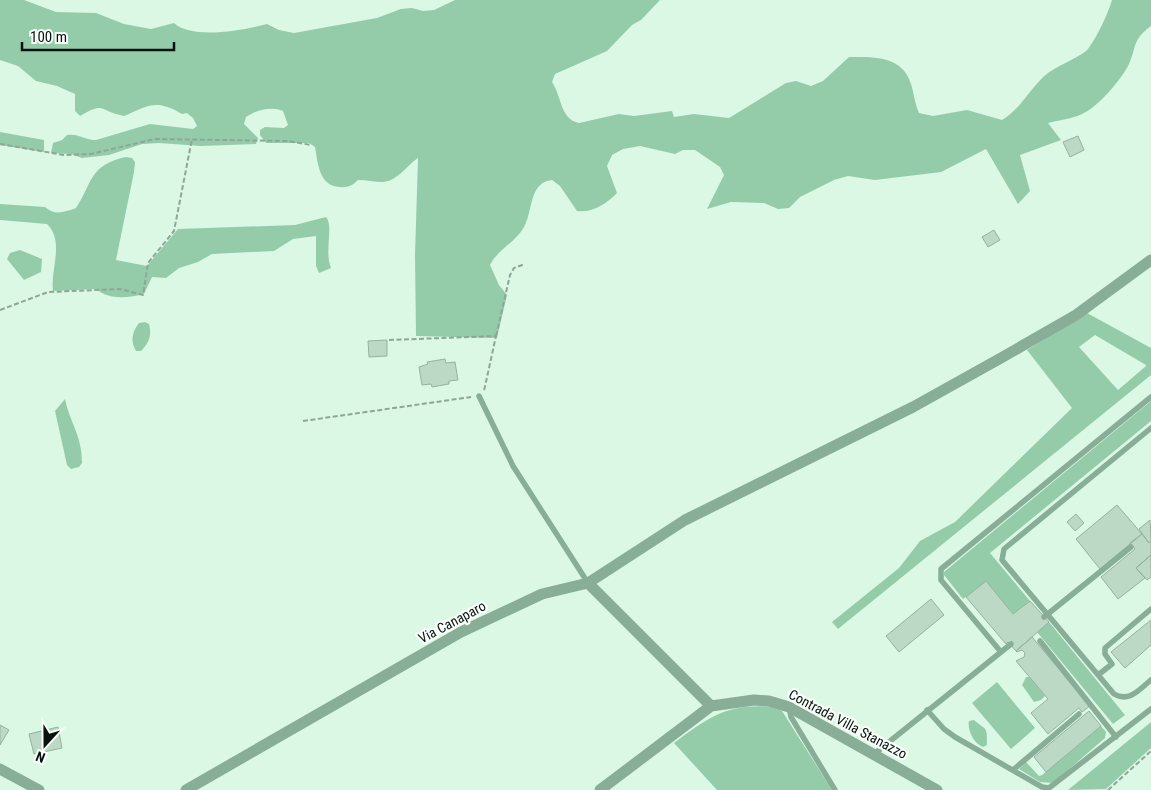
<svg xmlns="http://www.w3.org/2000/svg" width="1151" height="790" viewBox="0 0 1151 790" font-family="'Roboto Condensed',sans-serif">
<style>
.green{fill:#94ccaa;fill-rule:evenodd}
.building{fill:#bcd9c6;stroke:#95b1a0}
.lines{fill:none;stroke-linecap:round;stroke-linejoin:round}
.path{stroke:#8fa597;stroke-width:2;stroke-dasharray:5 2.5;stroke-linecap:butt}
.service{stroke:#88ae97;stroke-width:5.5}
.minor{stroke:#88ae97;stroke-width:11}
.labels{text-anchor:middle;dominant-baseline:central;stroke-width:4.5;stroke-linejoin:round;paint-order:stroke}
.street-label{font-size:14px;fill:#09130d;stroke:#f9fefb}
</style>
<rect width="100%" height="100%" fill="#dbf8e5"/>
<!-- green -->
<path class="green" d="M0 0H24L56 12 96 13 124 24 151 29 174 23C192 40 244 30 267 24L279 30 294 33 377 18 401 9 412 8 423 11 434 10 455 0H660L641 20 632 25 607 51 555 74 552 82C562 97 560 119 579 123L619 114 634 116 672 111 674 117 694 114 729 118 786 83 796 81 811 86 823 81 849 57C873 57 902 55 911 84 914 94 915 104 919 113L933 116 967 110 1002 120C1022 108 1031 86 1048 73 1057 66 1084 55 1088 49 1098 35 1107 16 1112 0H1151V26C1132 40 1137 46 1129 64 1122 79 1097 108 1082 114 1072 119 1059 120 1048 123L1061 140 1020 155 1030 191 1018 204 986 149 941 172 875 180 848 176 834 180 800 197 789 208 778 209 764 203 731 202 707 209 724 175 720 167 695 150H683L675 154 640 146 623 149 612 155 607 166 617 193C606 204 593 213 577 211L560 186 552 180C529 182 533 211 524 227 515 243 498 249 490 265L499 285 507 295 497 338 416 336 415 255 418 158C407 165 397 182 382 182 374 182 367 180 358 180 353 185 348 188 340 187 319 186 318 164 315 147L309 143H266L260 135V130L265 127 284 128 288 125 283 111C271 106 256 110 246 117L244 124 258 138 256 144 201 146 159 143 142 144 109 155 82 158 71 154 51 153 53 143 62 140 67 135C78 133 85 140 96 140L150 124 193 129 197 126 193 118 187 113 182 114C156 99 150 105 124 116 98 111 106 101 80 116L75 111V94L57 86 36 81 18 66 0 60Z
M0 132 44 140V152L0 145Z
M126 157 132 158 135 162 134 172 116 260 147 266 178 229 295 225 326 217C334 226 324 251 331 268L319 273 316 266V236L293 239 274 251 212 254 198 262 179 268 166 278 152 277 144 294C129 298 108 300 96 289L53 291C50 269 65 242 47 224L0 220V204L45 207C55 216 64 212 76 208 93 182 89 165 126 157Z
M20 250 42 259 41 272 24 280 7 259 10 253Z
M1087 313 1151 348V375L838 629 832 622 899 568 920 541 955 522 1072 408 1027 350ZM1095 335 1146 365V366L1118 390 1079 347Z
M145 322 149 324C152 335 149 343 141 351H136C130 341 132 332 139 323Z
M65 399C70 423 82 435 82 463L79 467 71 469 67 465 55 411Z
M1151 401V421L990 553 1030 601 1013 614 986 582 963 599 944 575V572Z
M1049 622 1125 715 1113 724 1037 632Z
M1026 677H1030L1045 696 1041 700 1034 702 1022 685Z
M997 682 1035 728 1011 749 972 703Z
M775 707 782 711 832 790H717L674 743C710 716 728 703 775 707Z
M974 720C987 731 987 726 987 745L983 747C974 744 967 730 969 721Z
M1151 722V748L1106 789 1068 790Z
M1101 726 1106 732 1105 738 1053 783 1040 782 1019 769 1026 762 1039 776 1042 775Z"/>
<!-- building -->
<path class="building" d="M1078 136 1084 150 1070 157 1063 142Z
M994 230 1000 240 988 247 982 237Z
M387 340V356L369 357 368 341Z
M445 359 446 363 455 362 458 380 449 381V384L432 387 431 384 422 385 419 367 428 364 427 362Z
M1117 505 1142 534 1100 569 1076 539Z
M1076 514 1084 523 1075 531 1067 522Z
M1150 520 1151 541 1149 543 1139 529Z
M1142 534 1149 543 1151 541V555L1136 568 1145 578 1118 599 1101 577 1135 549 1130 543Z
M1151 555V577L1147 580 1136 568Z
M986 581 1013 614 1030 601 1049 622 1016 651 1008 642 1006 644 966 597Z
M931 599 944 615 899 652 886 636Z
M1151 620V645L1125 668 1111 652Z
M1032 637 1090 706 1082 712 1079 708 1048 734 1031 713 1048 699 1016 661 1024 657 1025 653 1022 650 1017 652 1016 651Z
M1089 711 1101 726 1046 772 1034 757Z
M0 725 9 730 0 745Z
M58 727 62 748 34 754 29 734Z"/>
<g class="lines">
<!-- path -->
<path class="path" d="M0 144 64 155 91 154 155 139 288 141 311 145
M0 310 48 292 120 289 143 295 148 263 174 231 192 139
M496 336 510 275 514 268 525 264
M389 340 496 336 484 391
M303 421 471 397
M1108 790 1151 751"/>
<!-- service -->
<path class="service" d="M479 396 513 466 588 583
M1151 428 1004 549 1002 560 1114 694C1129 703 1140 689 1151 680
M1044 617 1131 547
M1040 641 1116 737
M1001 652 941 580V569L1151 397
M1098 675 1112 664 1105 654V648L1151 609
M789 707 791 717 835 790
M927 710 944 729 955 737 1042 787 1049 788 1151 709
M874 754 1011 644
M1013 770 1079 714"/>
<!-- minor -->
<path class="minor" d="M588 583 685 520 913 407 1001 358 1076 315 1151 260
M0 769 39 790
M186 790 461 632 542 594 588 583 711 706
M600 790 711 706 754 700 769 701 789 707 937 790"/>
</g>
<g class="labels">
<!-- street labels -->
<g class="street-label">
<text transform="translate(452 622) rotate(-28)">Via Canaparo</text>
<text transform="translate(848 724) rotate(28)">Contrada Villa Stanazzo</text>
</g>
</g>
<!-- north arrow -->
<g transform="translate(45 745) rotate(201)" stroke="#f9fefb" stroke-width="4" paint-order="stroke">
<path d="M0-4L9 19L0 12L-9 19Z" fill="#09130d"/>
<text y="-8" font-size="14" font-weight="bold" text-anchor="middle" fill="#09130d">N</text>
</g>
<!-- scale -->
<path d="M22 42v8h152v-8" fill="none" stroke="#09130d" stroke-width="2.5"/>
<text x="30" y="42" font-size="15" fill="#09130d" stroke="#f9fefb" stroke-width="4" paint-order="stroke">100 m</text>
</svg>
